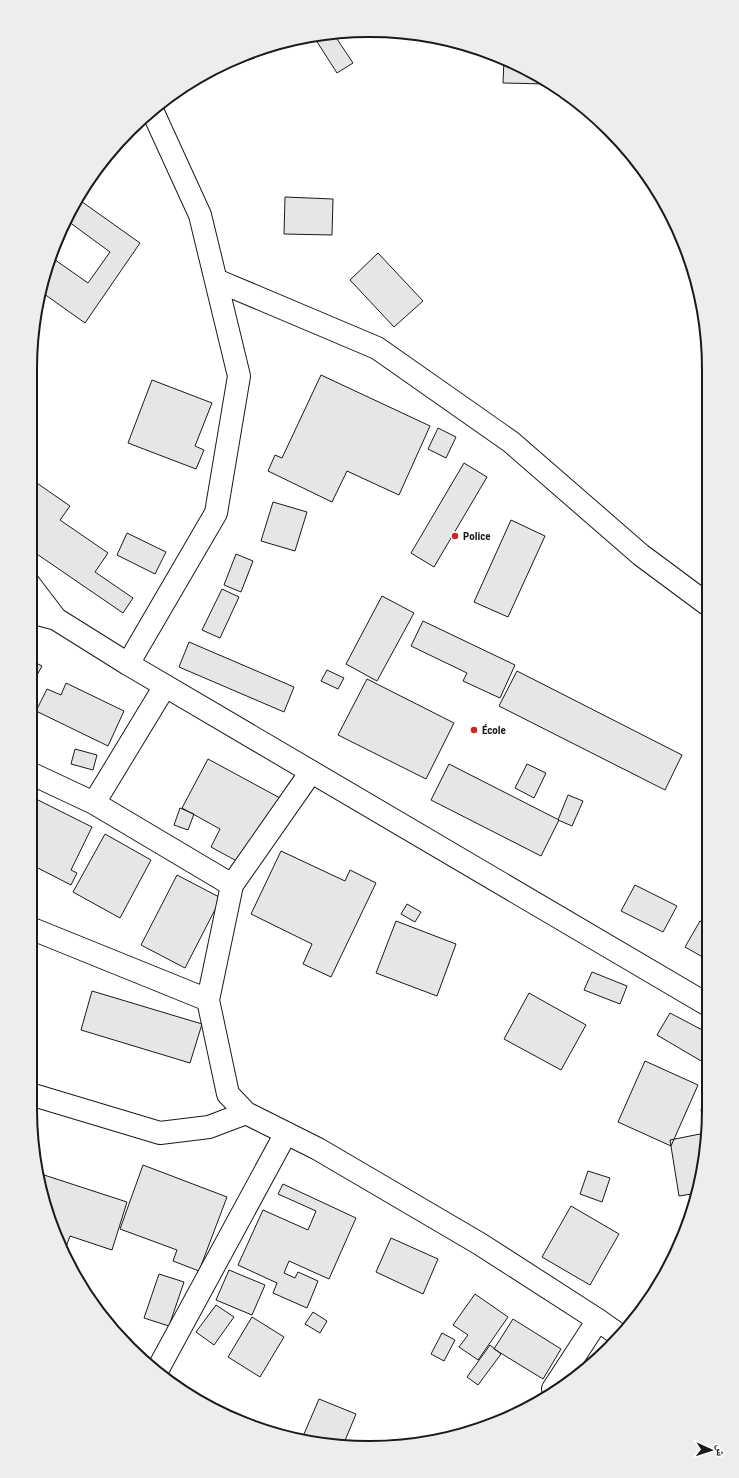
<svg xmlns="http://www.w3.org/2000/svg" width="739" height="1478" viewBox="0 0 739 1478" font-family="'Roboto Condensed','Noto Naskh Arabic',sans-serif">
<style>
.building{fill:#e6e6e6;stroke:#1a1a1a}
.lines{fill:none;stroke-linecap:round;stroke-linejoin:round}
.minor-casing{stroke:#1a1a1a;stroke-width:24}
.major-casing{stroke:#1a1a1a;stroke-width:24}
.minor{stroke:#fff;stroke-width:22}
.major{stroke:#fff;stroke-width:22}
.poi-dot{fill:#c62828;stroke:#fff;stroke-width:1.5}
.labels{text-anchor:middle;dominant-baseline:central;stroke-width:3;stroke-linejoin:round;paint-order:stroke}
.poi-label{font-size:11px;font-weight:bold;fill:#1a1a1a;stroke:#fff;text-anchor:start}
.rim{fill:none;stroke:#1a1a1a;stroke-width:2}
</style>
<rect width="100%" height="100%" fill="#fff"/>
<!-- building -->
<path class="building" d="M325 33H333L353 63 337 73 314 37Z
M298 39 291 46 287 42Z
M504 59 519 65 548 84 503 83Z
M285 197 333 199 332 235 284 234Z
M78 199 140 243 85 323 40 291 42 282 51 257 88 283 110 252 65 219Z
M378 253 423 301 394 327 350 280Z
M321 375 430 426 399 495 347 471 332 502 268 471 275 455 282 458Z
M152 380 212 403 195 446 204 450 196 469 128 443Z
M438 428 456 437 446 458 428 449Z
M464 463 487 477 434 567 411 553Z
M31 479 70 506 60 520 108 553 95 572 133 598 123 613 31 550Z
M273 502 307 512 295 551 261 541Z
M511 520 545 536 508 617 474 602Z
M127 533 166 552 155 574 117 555Z
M236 554 253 561 241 592 224 585Z
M222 589 239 597 220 638 202 630Z
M382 596 414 613 377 681 346 664Z
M423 621 515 665 500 698 463 681 467 673 411 646Z
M189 642 294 687 284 712 179 667Z
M30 660 42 666 32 684 30 683Z
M327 670 344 678 338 689 321 681Z
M517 671 682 755 665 790 499 706Z
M367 679 454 723 426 779 338 735Z
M66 683 124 711 108 746 36 711 47 689 61 695Z
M75 749 97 755 93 770 71 764Z
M208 759 280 798 244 865 211 847 220 829 182 808Z
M449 764 559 820 541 856 431 800Z
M527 764 546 773 534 798 515 788Z
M568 795 583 801 572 826 558 820Z
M30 796 92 827 71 870 77 873 71 885 30 864Z
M180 808 194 814 188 830 174 825Z
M105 834 151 860 120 918 73 892Z
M281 851 345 881 350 870 376 883 331 977 303 964 312 944 251 914Z
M177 875 221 898 185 968 141 945Z
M635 885 677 906 663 932 621 911Z
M407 904 421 912 415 922 401 914Z
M396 921 456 944 437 996 376 973Z
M700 921 708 926V960L685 947Z
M592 972 627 986 620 1004 584 990Z
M92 991 202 1024 190 1063 81 1030Z
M529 993 586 1025 561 1070 504 1039Z
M670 1013 708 1033V1065L657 1035Z
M645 1061 698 1085 671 1146 618 1122Z
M708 1108V1130L698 1193 679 1196 670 1140 705 1133 701 1109Z
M143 1165 227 1197 199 1271 173 1261 177 1250 120 1229Z
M588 1171 610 1178 602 1202 580 1194Z
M41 1174 127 1202 112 1250 70 1236 66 1247H63L48 1218Z
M283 1184 356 1218 329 1279 289 1261 284 1273 295 1278 298 1272 318 1281 307 1308 273 1293 277 1283 238 1265 263 1210 308 1230 316 1211 278 1194Z
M571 1206 619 1234 590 1285 542 1257Z
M391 1238 438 1259 423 1294 376 1272Z
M229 1270 265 1285 252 1315 216 1300Z
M159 1274 184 1282 169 1326 144 1318Z
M475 1294 508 1317 478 1360 459 1347 468 1335 453 1325Z
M216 1305 234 1317 214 1345 196 1332Z
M313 1312 327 1321 320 1333 305 1324Z
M252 1317 284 1337 260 1377 228 1357Z
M513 1319 561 1349 543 1379 494 1349Z
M442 1333 455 1340 444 1361 431 1354Z
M490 1345 501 1354 478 1385 467 1377Z
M171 1379 253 1426 239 1422 181 1391 170 1380Z
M319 1399 356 1414 344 1443 301 1441Z"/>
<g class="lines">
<defs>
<path id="minor" d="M216 280 377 348 511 442 641 555 707 604
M128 664 216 513 239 376 200 215 152 110
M311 772 232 885 208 1000 228 1094 246 1113 318 1149 480 1244 598 1320 619 1335
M30 773 94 803 232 885
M94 803 165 686
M30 928 208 1000
M30 1094 160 1133 209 1127 246 1113
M158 1369 286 1133
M553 1389 598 1320"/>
<path id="major" d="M30 585 56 619
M30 612 56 619 128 664 708 1005"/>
</defs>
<!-- minor casing -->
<use href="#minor" class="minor-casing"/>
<!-- major casing -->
<use href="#major" class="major-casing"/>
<!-- minor -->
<use href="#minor" class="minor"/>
<!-- major -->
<use href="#major" class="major"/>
</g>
<!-- markers -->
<g class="poi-dot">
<circle cx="455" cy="536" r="4"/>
<circle cx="474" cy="730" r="4"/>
</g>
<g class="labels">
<!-- poi labels -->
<g class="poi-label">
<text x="463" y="536">Police</text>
<text x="482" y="730">École</text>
</g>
</g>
<!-- crop -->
<path d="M0 0H739V1478H0ZM369 37H370A332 332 0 0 1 702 369V1109A332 332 0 0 1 370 1441H369A332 332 0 0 1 37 1109V369A332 332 0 0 1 369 37Z" fill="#ededed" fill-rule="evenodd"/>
<path class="rim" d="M369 37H370A332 332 0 0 1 702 369V1109A332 332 0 0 1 370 1441H369A332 332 0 0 1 37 1109V369A332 332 0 0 1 369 37Z"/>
<!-- north arrow -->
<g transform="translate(711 1450) rotate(93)" stroke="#ffffff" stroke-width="3" paint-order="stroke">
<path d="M0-3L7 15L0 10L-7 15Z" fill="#1a1a1a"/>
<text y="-6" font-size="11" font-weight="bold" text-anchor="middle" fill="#1a1a1a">ش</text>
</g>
</svg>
